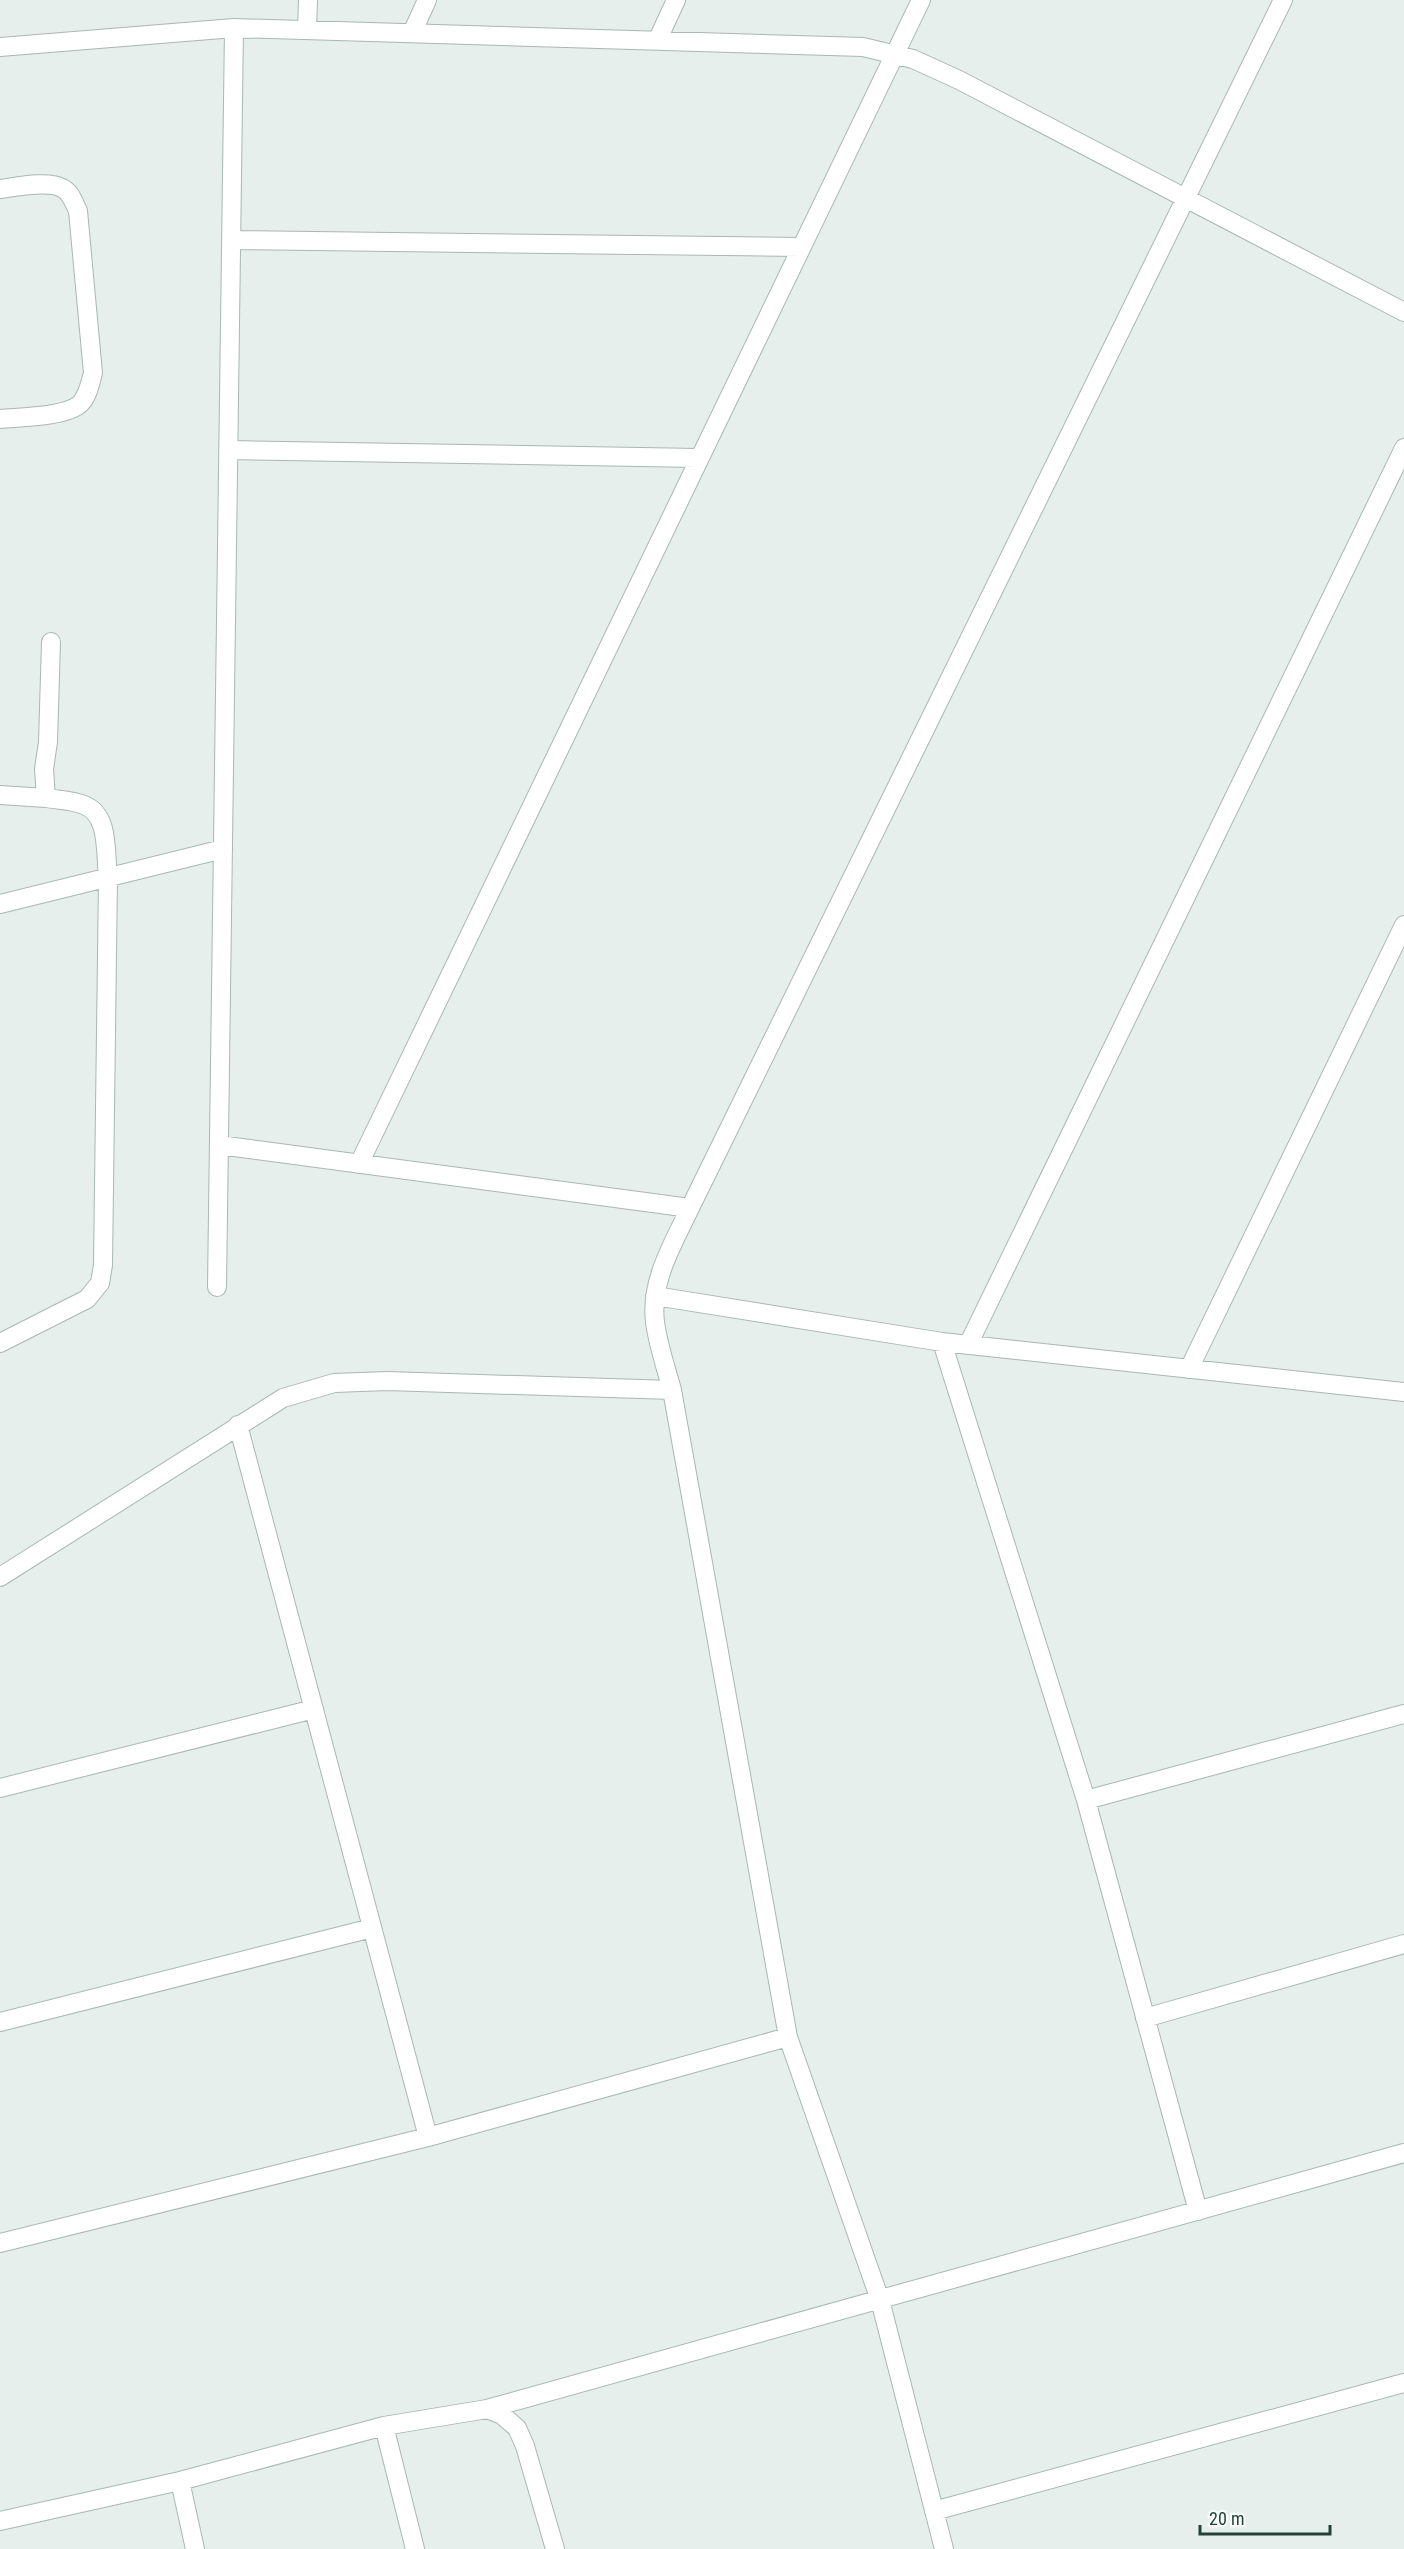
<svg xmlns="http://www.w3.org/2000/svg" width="1404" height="2549" viewBox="0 0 1404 2549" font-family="'Roboto Condensed',sans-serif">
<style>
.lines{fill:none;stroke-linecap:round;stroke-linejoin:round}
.minor-casing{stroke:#a8b8b2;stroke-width:20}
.minor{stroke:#fff;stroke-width:18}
</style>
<rect width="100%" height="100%" fill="#e6efeb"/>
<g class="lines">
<defs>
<path id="minor" d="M307 30 308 0
M412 33 427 0
M658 39 676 0
M0 47 234 28 863 47 913 59 959 80 1404 312
M0 189C16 187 48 180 62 188 71 192 74 203 78 211L93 373C90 384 88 396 80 404 65 417 20 417 0 419
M231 240 801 247
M228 450 699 458
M0 795 46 798 44 769 48 742 51 642
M0 904 223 849
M219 1145 690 1208
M359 1164 921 0
M217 1287 234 28
M655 1296 942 1342 1404 1392
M942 1342 1086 1800 1198 2211
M0 1343 87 1299 100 1283 103 1265 108 877C105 853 110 815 84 805 73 800 58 800 46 798
M968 1345 1404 448
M1189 1369 1404 925
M238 1425 428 2137
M0 1577 283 1398 334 1383 387 1381 672 1390
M0 1788 314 1709
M1086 1800 1404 1714
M1145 2018 1404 1944
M0 2022 372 1928
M0 2243 428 2137 788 2037
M487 2409 502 2415 517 2428 525 2446 555 2549
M384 2426 415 2549
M180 2481 195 2549
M934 2511 1404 2383
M0 2521 180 2481 384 2426 487 2409 1404 2153
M944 2549 880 2300 788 2037 672 1390C666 1368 658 1345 655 1322 650 1281 673 1244 690 1208L1283 0"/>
</defs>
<!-- minor casing -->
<use href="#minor" class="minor-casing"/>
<!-- minor -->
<use href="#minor" class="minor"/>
</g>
<!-- scale -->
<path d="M1200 2525v9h130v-9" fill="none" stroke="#24423a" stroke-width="3"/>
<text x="1209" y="2525" font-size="18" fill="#24423a" stroke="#f7fbf9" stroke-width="4.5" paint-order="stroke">20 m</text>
</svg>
